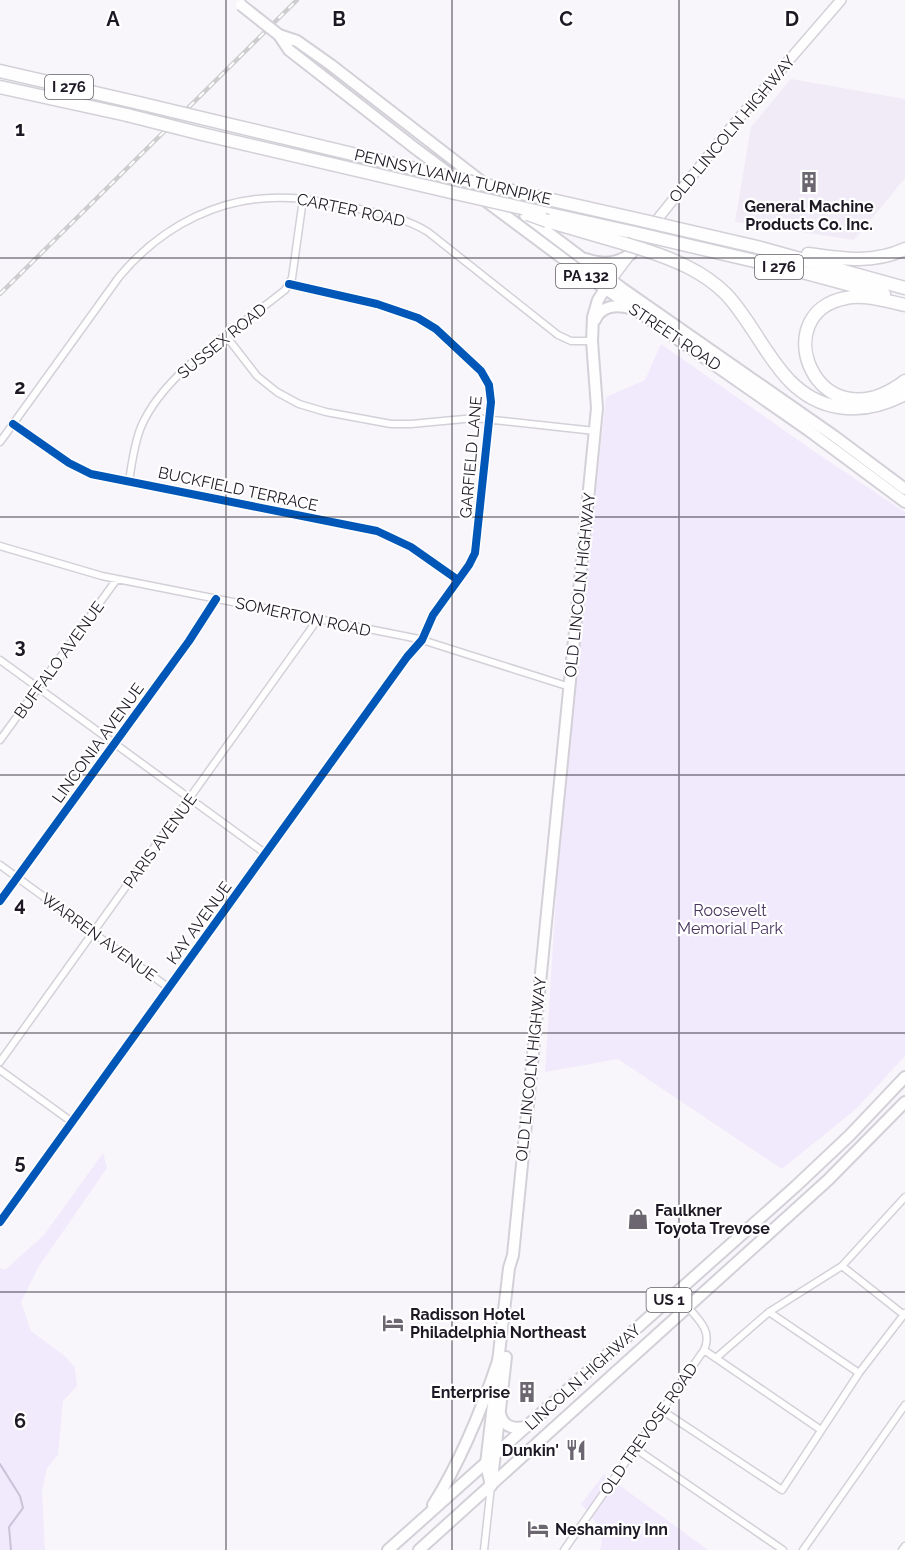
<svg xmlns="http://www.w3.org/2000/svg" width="905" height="1550" viewBox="0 0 905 1550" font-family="Raleway,sans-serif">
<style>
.built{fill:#f0ebf7}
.green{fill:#f1e9fc}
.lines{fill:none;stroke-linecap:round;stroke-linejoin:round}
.stream{stroke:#cac2d7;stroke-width:2}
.minor-casing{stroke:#d3d0d8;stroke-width:9}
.secondary-casing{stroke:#d3d0d8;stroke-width:12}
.primary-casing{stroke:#d3d0d8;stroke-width:14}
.trunk-casing{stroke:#d3d0d8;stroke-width:14}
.motorway-casing{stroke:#d3d0d8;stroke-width:15}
.minor{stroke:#fefefe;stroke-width:6}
.secondary{stroke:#fefefe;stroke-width:9}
.primary{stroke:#fefefe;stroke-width:10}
.trunk{stroke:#fefefe;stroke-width:10}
.motorway{stroke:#fefefe;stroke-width:12}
.rail-casing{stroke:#cdccce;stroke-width:4.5}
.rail{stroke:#fff;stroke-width:2;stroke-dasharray:7;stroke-linecap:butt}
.primary-bridge-casing{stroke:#d3d0d8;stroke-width:14;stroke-linecap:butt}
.motorway-bridge-casing{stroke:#d3d0d8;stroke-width:15;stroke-linecap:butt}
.primary-bridge{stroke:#fefefe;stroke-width:10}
.motorway-bridge{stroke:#fefefe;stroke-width:12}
.cycleway-casing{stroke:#fff;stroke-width:11}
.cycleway{stroke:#0057b8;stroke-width:8}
.grid{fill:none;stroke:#1f1925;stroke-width:1.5;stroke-opacity:0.55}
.labels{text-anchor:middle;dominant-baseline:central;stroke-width:4.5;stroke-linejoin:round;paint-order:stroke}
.shield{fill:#fff;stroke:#625e66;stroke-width:1.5}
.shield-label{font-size:15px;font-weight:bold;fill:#1f1925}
.street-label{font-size:16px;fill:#1f1925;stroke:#fff}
.poi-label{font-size:16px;font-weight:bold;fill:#1f1925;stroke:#fff;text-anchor:start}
.park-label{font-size:16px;fill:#49355f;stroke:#fff}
.grid-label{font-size:20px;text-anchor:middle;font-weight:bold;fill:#1f1925;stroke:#fff;stroke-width:4.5;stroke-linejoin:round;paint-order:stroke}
</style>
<rect width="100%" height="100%" fill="#f8f6fb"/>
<!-- built -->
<path class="built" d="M791 79 905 99V178L854 240 735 222 751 127Z"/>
<!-- green -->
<path class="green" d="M661 344 815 452 905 512V1056L857 1108 782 1169 618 1059 545 1072 561 818 606 397 645 380Z
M103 1153 107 1168 39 1266 21 1302 31 1331 66 1357 75 1368 77 1386 63 1401 58 1455 47 1468 42 1491 45 1550H0V1268L5 1270 44 1235Z
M604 1474 708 1550H600C606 1533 592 1516 581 1504Z"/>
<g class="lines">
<!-- stream -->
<path class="stream" d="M0 1464 20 1496 23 1508 9 1527 11 1550"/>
<defs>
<path id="minor" d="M226 336 257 376 277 392 299 404 326 412 391 424H411L475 418 595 431
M13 424 69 463 91 474 377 531 411 547 458 580
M0 442 119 277C162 225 223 194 291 198 311 199 330 203 350 207 377 213 404 217 428 232L558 335 571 341H592
M129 481C132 463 134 444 141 427 164 373 231 333 276 297L285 290 292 278 303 199
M0 546 102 576 419 639 570 687
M0 660 266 854
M0 740 117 579
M0 865 169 988
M0 901 189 641 216 599
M0 1062 318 619
M0 1070 72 1122
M0 1222 407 657 422 640 433 615 469 565 475 553 491 402 489 385 481 371 436 329 418 318 377 304 289 284
M842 1266 905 1197
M769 1312 859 1373
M704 1350 821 1430
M716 1358 769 1312 842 1266 904 1315
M663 1411 782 1490 859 1373 905 1313
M636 1449 783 1550
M484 1550 491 1486
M564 1550 704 1350C713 1331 698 1319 687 1306
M803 1550 905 1405
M902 1550 905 1546"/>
<path id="secondary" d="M652 226 733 125 841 0
M611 280 629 256"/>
<path id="primary" d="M279 35 289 50 416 149 577 269 808 430 905 502
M279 35 297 41 331 65 513 206
M525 215 623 289 834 436 905 489
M586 259C603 265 616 264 631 254
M595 320C601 306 616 304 630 308
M492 1479 506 1357
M491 1486 486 1464 509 1268 513 1255 594 439 597 408 592 341 593 317 598 300 611 280"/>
<path id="trunk" d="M500 1414C504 1428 515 1430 528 1426
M433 1505C462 1459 482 1409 499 1358
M388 1550 796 1186 850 1135 905 1077
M419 1550 828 1180 905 1102"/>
<path id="motorway" d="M0 71 139 103
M0 87 127 115
M214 121 432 173
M202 134 455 193
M512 191 645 221
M540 212 635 233
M547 221 626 244
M662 225 757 247 905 288
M652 237 806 273 884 294
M642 249C673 259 703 271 726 294 763 333 779 398 839 407 863 411 884 405 905 394
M808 254C843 259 873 264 905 249
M905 305C886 301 865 294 846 298 764 313 817 448 905 381"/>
</defs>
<!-- minor casing -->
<use href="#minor" class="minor-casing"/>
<!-- secondary casing -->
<use href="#secondary" class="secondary-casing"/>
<!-- primary casing -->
<use href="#primary" class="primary-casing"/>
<!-- trunk casing -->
<use href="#trunk" class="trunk-casing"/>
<!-- motorway casing -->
<use href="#motorway" class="motorway-casing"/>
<!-- minor -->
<use href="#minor" class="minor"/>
<!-- secondary -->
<use href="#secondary" class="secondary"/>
<!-- primary -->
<use href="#primary" class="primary"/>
<!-- trunk -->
<use href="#trunk" class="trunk"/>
<!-- motorway -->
<use href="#motorway" class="motorway"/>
<defs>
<path id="rail" d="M0 294 297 0"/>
</defs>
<!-- rail casing -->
<use href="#rail" class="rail-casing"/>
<!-- rail -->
<use href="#rail" class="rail"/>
<defs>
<path id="primary-bridge" d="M241 5 279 35"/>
<path id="motorway-bridge" d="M139 103 214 121
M127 115 202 134
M432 173 512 191
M455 193 540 212
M528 214 547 221
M645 221 662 225
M635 233 652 237
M626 244 642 249"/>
</defs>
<!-- primary-bridge casing -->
<use href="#primary-bridge" class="primary-bridge-casing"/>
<!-- motorway-bridge casing -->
<use href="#motorway-bridge" class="motorway-bridge-casing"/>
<!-- primary-bridge -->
<use href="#primary-bridge" class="primary-bridge"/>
<!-- motorway-bridge -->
<use href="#motorway-bridge" class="motorway-bridge"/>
<defs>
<path id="cycleway" d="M13 424 69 463 91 474 377 531 411 547 458 580
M0 901 189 641 216 599
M0 1222 407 657 422 640 433 615 469 565 475 553 491 402 489 385 481 371 436 329 418 318 377 304 289 284"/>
</defs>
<!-- cycleway casing -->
<use href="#cycleway" class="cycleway-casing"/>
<!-- cycleway -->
<use href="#cycleway" class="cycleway"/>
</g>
<!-- grid -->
<path class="grid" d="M226 0V1550M452 0V1550M679 0V1550M0 258H905M0 517H905M0 775H905M0 1033H905M0 1292H905"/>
<!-- icons -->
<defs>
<symbol id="building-bare" viewBox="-9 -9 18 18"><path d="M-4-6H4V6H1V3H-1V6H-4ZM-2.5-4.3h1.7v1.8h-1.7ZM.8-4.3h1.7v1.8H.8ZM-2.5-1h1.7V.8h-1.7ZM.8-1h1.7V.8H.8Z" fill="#6b6670" stroke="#fff" stroke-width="2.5" paint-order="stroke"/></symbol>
<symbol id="shop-bare" viewBox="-9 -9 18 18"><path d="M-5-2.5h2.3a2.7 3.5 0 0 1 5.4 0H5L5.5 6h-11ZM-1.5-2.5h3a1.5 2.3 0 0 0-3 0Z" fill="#6b6670" stroke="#fff" stroke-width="2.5" paint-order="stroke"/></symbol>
<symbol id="hotel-bare" viewBox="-9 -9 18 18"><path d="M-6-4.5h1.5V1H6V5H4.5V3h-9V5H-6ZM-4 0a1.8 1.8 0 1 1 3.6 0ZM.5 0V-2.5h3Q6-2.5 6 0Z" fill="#6b6670" stroke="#fff" stroke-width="2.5" paint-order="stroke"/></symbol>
<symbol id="restaurant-bare" viewBox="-9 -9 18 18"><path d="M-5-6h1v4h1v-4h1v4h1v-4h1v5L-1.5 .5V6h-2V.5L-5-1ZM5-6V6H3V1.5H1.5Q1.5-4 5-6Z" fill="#6b6670" stroke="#fff" stroke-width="2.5" paint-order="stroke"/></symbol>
</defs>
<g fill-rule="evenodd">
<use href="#building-bare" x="794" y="167" width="30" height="30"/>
<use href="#shop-bare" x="623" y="1204" width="30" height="30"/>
<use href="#hotel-bare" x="378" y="1308" width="30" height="30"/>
<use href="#building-bare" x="512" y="1377" width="30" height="30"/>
<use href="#restaurant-bare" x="561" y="1435" width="30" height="30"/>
<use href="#hotel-bare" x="523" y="1514" width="30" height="30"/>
</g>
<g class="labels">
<!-- shield labels -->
<g class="shield">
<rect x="45" y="75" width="48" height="24" rx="4.5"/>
<rect x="755" y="255" width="48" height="24" rx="4.5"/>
<rect x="556" y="264" width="60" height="24" rx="4.5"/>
<rect x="646.5" y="1288" width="45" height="24" rx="4.5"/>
</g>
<g class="shield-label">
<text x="69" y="87">I 276</text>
<text x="779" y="267">I 276</text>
<text x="586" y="276">PA 132</text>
<text x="669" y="1300">US 1</text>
</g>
<!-- street labels -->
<g class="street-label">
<text transform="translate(732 129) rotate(-50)">OLD LINCOLN HIGHWAY</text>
<text transform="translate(453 177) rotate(13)">PENNSYLVANIA TURNPIKE</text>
<text transform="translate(351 210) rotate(12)">CARTER ROAD</text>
<text transform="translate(675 337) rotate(34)">STREET ROAD</text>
<text transform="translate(222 341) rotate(-39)">SUSSEX ROAD</text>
<text transform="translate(471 457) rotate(-85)">GARFIELD LANE</text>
<text transform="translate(238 489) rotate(12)">BUCKFIELD TERRACE</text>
<text transform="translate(580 585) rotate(-84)">OLD LINCOLN HIGHWAY</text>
<text transform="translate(303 617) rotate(12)">SOMERTON ROAD</text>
<text transform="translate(59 660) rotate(-54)">BUFFALO AVENUE</text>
<text transform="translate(98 743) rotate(-54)">LINCONIA AVENUE</text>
<text transform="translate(160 841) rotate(-54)">PARIS AVENUE</text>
<text transform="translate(199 923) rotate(-54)">KAY AVENUE</text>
<text transform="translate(99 937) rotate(36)">WARREN AVENUE</text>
<text transform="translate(531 1069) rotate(-84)">OLD LINCOLN HIGHWAY</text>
<text transform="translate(583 1377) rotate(-42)">LINCOLN HIGHWAY</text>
<text transform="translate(649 1429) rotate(-55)">OLD TREVOSE ROAD</text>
</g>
<!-- poi labels -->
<g class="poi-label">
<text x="809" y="206" text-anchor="middle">General Machine<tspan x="809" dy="18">Products Co. Inc.</tspan></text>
<text x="655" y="1210">Faulkner<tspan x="655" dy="18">Toyota Trevose</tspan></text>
<text x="410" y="1314">Radisson Hotel<tspan x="410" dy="18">Philadelphia Northeast</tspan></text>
<text x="510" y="1392" text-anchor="end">Enterprise</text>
<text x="559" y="1450" text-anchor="end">Dunkin'</text>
<text x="555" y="1529">Neshaminy Inn</text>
</g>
<!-- park labels -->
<g class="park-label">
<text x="730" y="910">Roosevelt<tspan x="730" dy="18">Memorial Park</tspan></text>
</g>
</g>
<g class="grid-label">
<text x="113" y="26">A</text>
<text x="339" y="26">B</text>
<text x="566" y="26">C</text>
<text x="792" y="26">D</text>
<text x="20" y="136">1</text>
<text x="20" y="394">2</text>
<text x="20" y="653">3</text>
<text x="20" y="911">4</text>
<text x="20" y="1169">5</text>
<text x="20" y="1428">6</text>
</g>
</svg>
